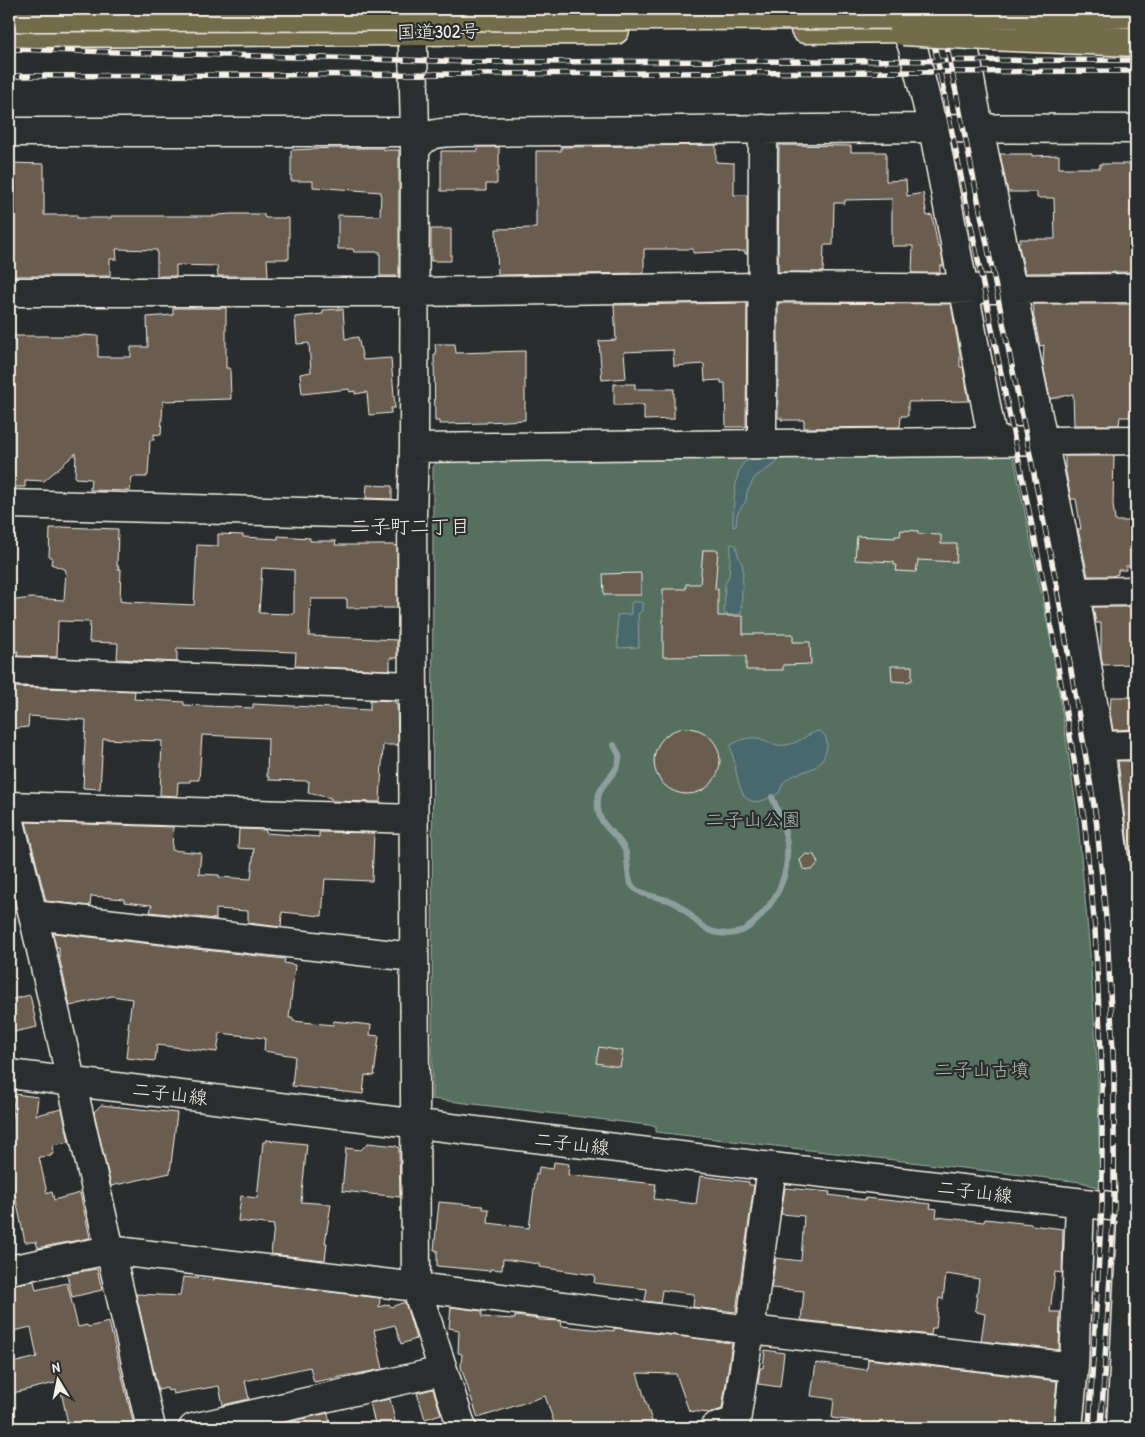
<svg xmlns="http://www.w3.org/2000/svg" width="1145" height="1437" viewBox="0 0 1145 1437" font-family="'Patrick Hand','Klee One',sans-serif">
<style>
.green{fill:#547060;stroke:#a4b0a4}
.water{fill:#4a686c;stroke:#8e9f9e}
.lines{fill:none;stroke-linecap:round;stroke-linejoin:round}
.stream{stroke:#8e9f9e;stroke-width:6}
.building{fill:#685d4f;stroke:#f4f1e8;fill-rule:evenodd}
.minor-casing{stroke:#f4f1e8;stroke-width:31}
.highway-casing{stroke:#f4f1e8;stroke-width:31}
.minor{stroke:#2a2d2e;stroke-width:28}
.highway{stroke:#736c4b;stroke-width:28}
.rail-casing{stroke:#f4f1e8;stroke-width:5.5}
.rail{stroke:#2a2d2e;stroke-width:4;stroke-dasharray:11;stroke-linecap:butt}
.highway-bridge-casing{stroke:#f4f1e8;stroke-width:31;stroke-linecap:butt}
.highway-bridge{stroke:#736c4b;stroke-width:28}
.labels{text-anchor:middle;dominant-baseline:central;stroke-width:4.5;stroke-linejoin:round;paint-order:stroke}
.street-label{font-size:19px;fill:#f4f1e8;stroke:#2a2d2e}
.park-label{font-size:19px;fill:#acb7ab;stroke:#2a2d2e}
.neighbourhood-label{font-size:20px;fill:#f4f1e8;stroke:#2a2d2e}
</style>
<rect width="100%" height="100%" fill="#2a2d2e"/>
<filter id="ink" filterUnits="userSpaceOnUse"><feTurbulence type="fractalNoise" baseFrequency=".02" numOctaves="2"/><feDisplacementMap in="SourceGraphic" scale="10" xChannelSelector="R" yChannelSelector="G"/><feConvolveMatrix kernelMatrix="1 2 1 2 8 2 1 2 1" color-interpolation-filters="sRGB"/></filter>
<g filter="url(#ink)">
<!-- green -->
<path class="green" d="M1013 454 1052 646 1077 812 1090 953 1098 1079 1100 1188 1081 1182 656 1132V1126L432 1099 433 467 440 458Z"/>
<!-- water -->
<path class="water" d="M777 457V462L775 464 755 477 747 492 746 501 737 514 736 526 733 527C733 513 734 469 745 462 753 457 768 458 777 457Z
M731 544 736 545 738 555 743 567 741 614 729 615 724 613 725 584 729 576Z
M632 602H640L642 603V611L638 614 639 647 618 648 617 615 631 614V604Z
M819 731C834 737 825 761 815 767 806 772 795 773 786 780 782 783 781 788 779 793 771 797 758 805 749 800 737 795 735 758 730 746 739 739 754 735 764 740 772 744 777 746 786 745 799 744 807 733 819 731Z"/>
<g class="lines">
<!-- stream -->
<path class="stream" d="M614 745C615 748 618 752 619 755 622 772 599 782 598 799 595 827 616 830 625 850 629 860 626 874 631 884 640 898 662 896 675 903 690 910 697 928 714 932 736 938 749 930 763 913 781 893 789 871 787 844 785 827 778 811 772 797"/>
</g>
<!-- building -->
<path class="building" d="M716 145V162L734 163V195H747V254H745V251L693 253V249H644V273L498 275 496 229 536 228V151H561V147Z
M779 145 851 146V152H886V181L906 180 907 196 923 193 927 216 932 215 938 247H940L943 262V266H940V273H912L913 246H892V199L845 200V203H834L833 245H824L823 272H778Z
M478 147H499V172H497V184H486V191H441V151H478Z
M334 148H384V150H399V276H380V252H354L353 249H338V215L380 216 381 192 313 187V181H291V150Z
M1000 154H1032V156L1059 155V168H1100V164H1136V272L1025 273 1018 242H1020V239H1055L1054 198H1037V192H1008Z
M9 163 44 164V215H77V218H111V216H218V215L231 214H264V217L267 218H289V259H267L268 276H218L217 266 176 265V276H157V250L116 249 117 259H110V276H9Z
M431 229H451V261H431Z
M747 303 746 427H726L725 383H721V380L705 381 704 364 674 366 673 350 624 352 626 378 602 380 599 341 616 340 614 305Z
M778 303 951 304 960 354V367H963L969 401 908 402V416H901L900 427 804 428V420H781L782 418H778Z
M1033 304H1136L1135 414H1130V417H1120L1119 425H1074L1073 394 1050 399 1043 364 1044 345 1040 346 1033 313 1034 312Z
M173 308H226V368H230L231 399 163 401 161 435 154 434V440H150L148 475H147V477H132L130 491 90 490 91 479 75 478 76 453 44 481 25 480V487H9V336H83V335L98 336V357H131V347H148L147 317 173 315Z
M343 309 345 339 358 337 363 360 391 358 395 408H391V413L369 415 367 392 355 394V391L350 392 349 389 302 394 300 374 311 372 309 343 297 344 295 317 323 314V310Z
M435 344H455L456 353 525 351V420L487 422V423L439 424V421H435L434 355H436Z
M614 384H635V389H674V419L644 420V405H614Z
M1065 456H1114L1113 503 1115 521H1136V541H1132V566H1126V570H1118V574L1112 576H1088L1078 529H1081L1076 499H1071L1065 467Z
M367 485 392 486V499L366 498Z
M60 527 118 529 117 566H119L118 569H121L120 601 127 602 194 605 197 545 218 546V534L243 535V537L278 539V536L310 538V541H336L335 545H395V546H397V608H347V599H311L309 636 397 640V658H390V670L295 666 296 652 177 648V662L117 659 118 643 89 642 90 622 58 621 57 657 17 656 18 651H9V601L31 598 64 600 66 570 51 564 52 557H49L50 528H60ZM262 568 294 570V614L259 613Z
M901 530 918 531V534L941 535V544H957L956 562 918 560 916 572 896 571 897 565H894V562L855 560 857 536 895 538V536H900Z
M703 550H718L715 589H718V616H743V634H793V642H810L811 664 783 665V670H746V656L663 657V589H686V584H700Z
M641 573V595H604L603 574Z
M1093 607H1136V660H1135V664L1103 665 1101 655V623H1096Z
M891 666H912V680L907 682 892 681Z
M10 687 135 691 134 699 184 702V705L253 708V704L370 710V700L395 701V703H397L398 745H383L380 802 331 801V798L308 793 309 781 269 780V777H267L268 738 202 735 199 780H190V782H178L177 796 160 795 162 741 103 739 100 789 83 788 86 720 29 716 28 727 9 729V692Z
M1111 697H1136V729L1113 730 1110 713Z
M654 761a33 33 0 1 1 66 0a33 33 0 1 1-66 0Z
M1118 761H1136V862H1130Z
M26 822 173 827 172 850 201 853 199 874 219 875V877L251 879 254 849 238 848 239 829 266 830V833L319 837V832L374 833 372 881 325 879 322 916 282 912 281 927 248 923V911L216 909V919L150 912 152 905 124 902V899L91 896 90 906 46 901Z
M806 854 814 855 818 863 812 870 803 869 800 860Z
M53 933 285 959 284 963 295 965 289 1018H293V1021L333 1025 334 1021 371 1025 370 1035 379 1036 374 1076 365 1075 363 1094 292 1086 295 1056 264 1051 265 1038 220 1033 217 1052 157 1045 155 1061 126 1058 129 1028H128L132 999 112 996 70 1006 59 956V947H56Z
M30 995 37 1027 9 1033V1000Z
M599 1047 623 1051 620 1067 596 1063Z
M15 1094 38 1097 36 1115 62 1109 69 1142 53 1145 54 1154H51V1156L39 1157 47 1193 52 1192 54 1200 80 1193 90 1237 89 1238 38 1248 36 1242H25L9 1166V1123L11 1122Z
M101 1105 177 1113 170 1173 111 1186 94 1112Z
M266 1140 307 1144 301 1202 331 1204 325 1243H327L325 1260 271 1254 274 1225 238 1221 241 1196 257 1198 263 1142H267Z
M368 1143 396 1146 399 1148 400 1197 342 1191 346 1148 361 1150Z
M554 1162 569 1164 568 1175 656 1184 654 1199 696 1204 700 1176 749 1182V1185H754L736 1312 693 1307 694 1294 662 1290 660 1303 645 1301 647 1289 594 1283 595 1275 539 1267V1264L503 1259 502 1270 490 1269V1271L437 1266V1250H434L439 1202 483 1206V1209H489L488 1223 529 1228 536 1174 538 1175 539 1167 553 1169Z
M785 1188 830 1192 829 1195 865 1200V1198L904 1202V1201L931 1204 930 1208 937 1209 936 1217 984 1222 985 1219 1031 1224V1225L1063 1229 1062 1273 1055 1272 1050 1312H1060L1059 1350 981 1341 985 1314 977 1312V1311L975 1310 979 1279 946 1274 943 1299 939 1298 936 1328H932L931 1335 801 1320 804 1291 771 1288 776 1258 801 1261 804 1216 781 1214Z
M97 1269 102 1290 72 1297 67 1274Z
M183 1277 214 1280V1278L380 1298 379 1307 389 1304 391 1307 405 1302 416 1339 401 1344 395 1325 374 1330 383 1369 314 1382 310 1367 245 1381 249 1399 223 1405 219 1386 173 1394 172 1390 168 1391 167 1388 158 1390 136 1294 180 1296Z
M34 1281 36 1290 67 1283 78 1327 87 1325 88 1327 109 1322 134 1426 124 1428H69L59 1382 9 1394V1364L37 1357 31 1327 9 1332V1285Z
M451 1307 482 1311V1317L515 1319V1316L539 1319V1320L562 1321 561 1326 614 1331V1328L732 1343 722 1409 710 1413 689 1411 676 1374 637 1373 654 1428H556L545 1396 478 1418 461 1367 462 1354 458 1353 459 1330 449 1328Z
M765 1350 784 1353 780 1387 758 1384 760 1368H763Z
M868 1359 1057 1381 1053 1424 1037 1422 1039 1428H855L854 1421 832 1418 834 1399 811 1396 816 1363 867 1370Z
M433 1389 441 1414 425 1419 417 1393Z
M390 1399 396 1425 376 1428 370 1403Z
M328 1413 331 1428H267V1427Z"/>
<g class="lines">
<defs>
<path id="minor" d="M412 9 415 132 414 448 412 515 416 1287 462 1428
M970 27 963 41 979 128 1043 440 1075 592 1100 746 1119 899 1128 1044 1132 1209 1121 1428
M902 28 908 35 913 48 933 128 993 442
M9 132H415
M415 150C427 132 436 133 457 132L933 128 1136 129
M9 292H414L762 287 1012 289 1136 288
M762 443 763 129
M414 448 1136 440
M9 504 412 515
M1075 592 1136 591
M9 671 413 686
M1100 746 1136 745
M9 806 413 819
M9 818 33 915 151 1428
M33 915 413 957
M9 1074 772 1167 1136 1209
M9 1270 109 1250 416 1287 750 1330 1074 1367
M193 1428 442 1371
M714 1428 736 1421 750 1330 772 1167
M1068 1428 1074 1367 1080 1203"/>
<path id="highway" d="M805 29 927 28
M9 33 615 30"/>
</defs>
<!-- minor casing -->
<use href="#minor" class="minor-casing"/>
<!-- highway casing -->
<use href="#highway" class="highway-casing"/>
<!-- minor -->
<use href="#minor" class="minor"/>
<!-- highway -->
<use href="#highway" class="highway"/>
<defs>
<path id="rail" d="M927 9 1044 585 1084 818 1095 929 1102 1074V1205L1089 1428
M939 9 1056 582 1096 817 1107 928 1114 1074V1207L1101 1428
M9 49 473 62 1136 60
M9 76 1136 71"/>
</defs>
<!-- rail casing -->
<use href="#rail" class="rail-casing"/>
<!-- rail -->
<use href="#rail" class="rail"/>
<defs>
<path id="highway-bridge" d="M9 17 695 16 1136 13
M903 31 987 36 1136 42"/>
</defs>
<!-- highway-bridge casing -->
<use href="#highway-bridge" class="highway-bridge-casing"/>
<!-- highway-bridge -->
<use href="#highway-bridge" class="highway-bridge"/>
</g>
</g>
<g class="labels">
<!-- street labels -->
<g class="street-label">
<text transform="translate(438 31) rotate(-1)">国道302号</text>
<text transform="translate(170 1093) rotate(7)">二子山線</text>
<text transform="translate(572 1143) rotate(7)">二子山線</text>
<text transform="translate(975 1191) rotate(7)">二子山線</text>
</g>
<!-- park labels -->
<g class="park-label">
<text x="753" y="819">二子山公園</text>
<text x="982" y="1069">二子山古墳</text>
</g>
<!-- neighbourhood labels -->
<g class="neighbourhood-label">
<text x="410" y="525">二子町二丁目</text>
</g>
</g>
<!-- margin -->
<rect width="1145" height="1437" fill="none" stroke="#2a2d2e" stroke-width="30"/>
<rect x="15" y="15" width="1115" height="1407" fill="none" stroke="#f4f1e8" stroke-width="2" filter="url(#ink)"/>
<!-- north arrow -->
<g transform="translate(58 1380) rotate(350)" stroke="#2a2d2e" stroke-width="4" paint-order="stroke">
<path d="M0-4L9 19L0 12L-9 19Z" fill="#f4f1e8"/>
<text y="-8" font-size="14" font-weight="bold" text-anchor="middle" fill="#f4f1e8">N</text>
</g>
</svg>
